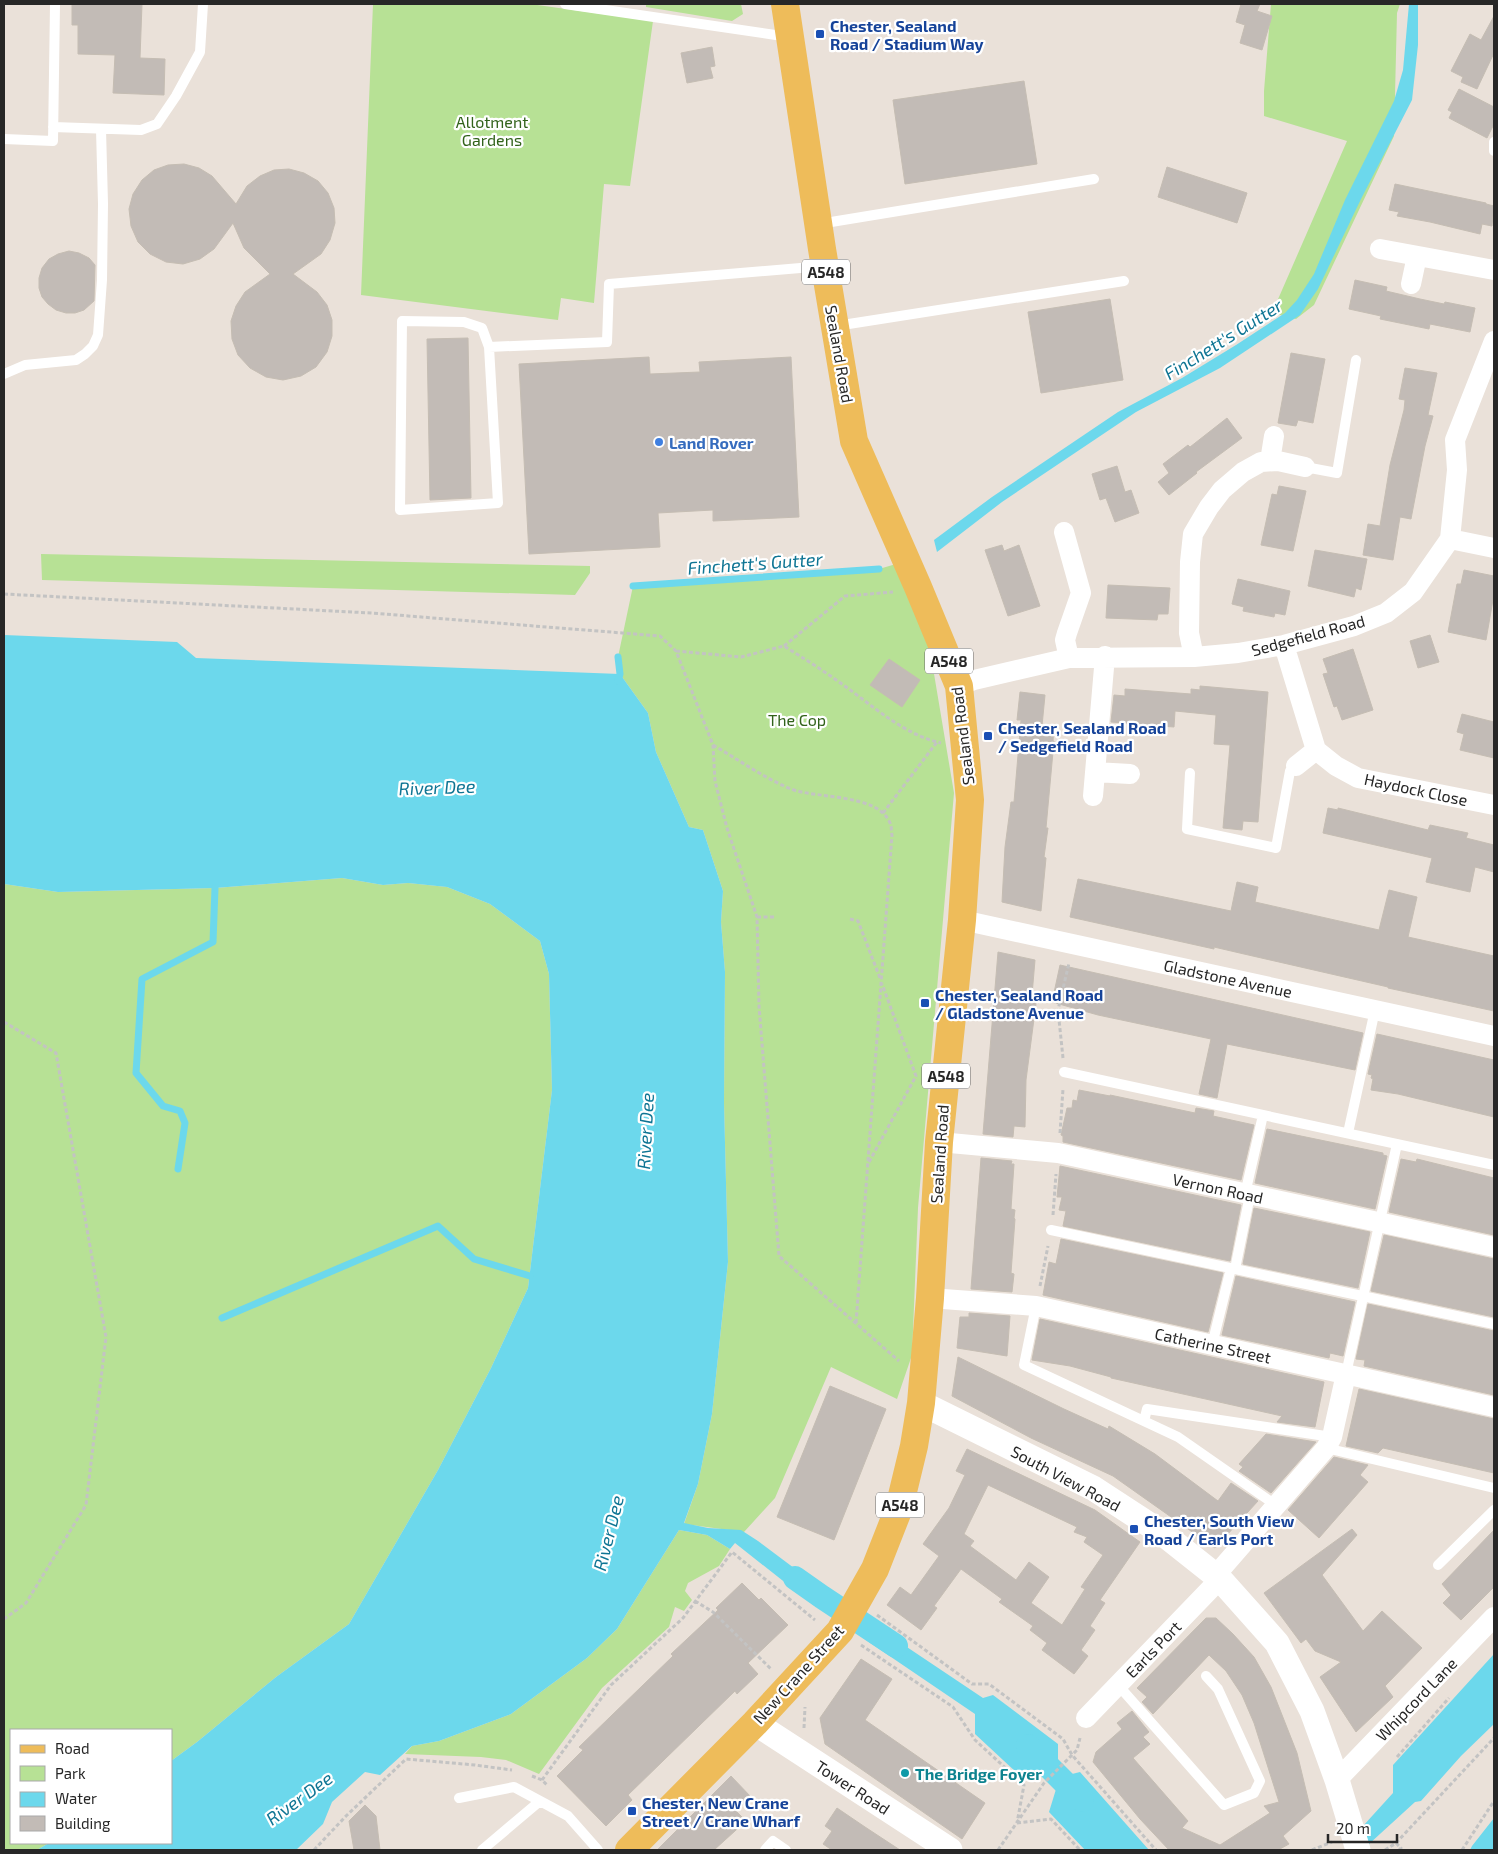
<svg xmlns="http://www.w3.org/2000/svg" width="1498" height="1854" viewBox="0 0 1498 1854" font-family="'Exo 2',sans-serif">
<style>
.green{fill:#b7e195}
.water{fill:#6cd8ec}
.lines{fill:none;stroke-linecap:round;stroke-linejoin:round}
.stream{stroke:#6cd8ec;stroke-width:7}
.canal{stroke:#6cd8ec;stroke-width:24}
.building{fill:#c2bbb6;stroke:#c5bdb3;fill-rule:evenodd}
.path{stroke:#c3c3c3;stroke-width:3;stroke-dasharray:4 2.5;stroke-linecap:butt}
.service{stroke:#fff;stroke-width:10}
.minor{stroke:#fff;stroke-width:20}
.tertiary{stroke:#fff;stroke-width:25}
.primary{stroke:#eebc5a;stroke-width:28}
.transit-dot{fill:#1a4fb4;stroke:#fff;stroke-width:2}
.shop-dot{fill:#3f7fe0;stroke:#fff;stroke-width:2}
.culture-dot{fill:#0f9aa8;stroke:#fff;stroke-width:2}
.labels{text-anchor:middle;dominant-baseline:central;stroke-width:4.5;stroke-linejoin:round;paint-order:stroke}
.shield{fill:#fff;stroke:#686868;stroke-width:1}
.shield-label{font-size:15px;font-weight:bold;fill:#272727}
.transit-label{font-size:16px;font-weight:bold;fill:#164399;stroke:#fff;text-anchor:start}
.park-label{font-size:16px;fill:#31621a;stroke:#fff}
.street-label{font-size:16px;fill:#272727;stroke:#fff}
.shop-label{font-size:16px;font-weight:bold;fill:#366cbe;stroke:#fff;text-anchor:start}
.culture-label{font-size:16px;font-weight:bold;fill:#0d838f;stroke:#fff;text-anchor:start}
.water-label{font-size:18px;font-style:italic;fill:#0f7594;stroke:#fff}
</style>
<rect width="100%" height="100%" fill="#eae1d9"/>
<!-- green -->
<path class="green" d="M373 4H530L653 21 630 186 604 184 594 303 561 298 558 320 361 295Z
M646 4H741L743 14 732 21 646 7Z
M1271 4H1400L1397 13 1394 136 1314 305 1296 319 1272 313 1347 141 1264 116V91Z
M41 554 590 566V573L575 595 42 580Z
M896 564 928 638 954 793 918 1208 912 1355 897 1399 831 1367 775 1498 744 1532 684 1524 698 1484 712 1414 728 1262 724 1103 725 972 721 922 723 891 703 830 689 827 656 752 648 713 620 674 618 657 633 586 879 569Z
M342 878 383 885 408 883 447 887 490 904 540 941 549 974 552 1090 528 1288 491 1368 438 1470 349 1624 276 1677 197 1742 171 1761V1730H11V1843H49L37 1850H4V884L58 892 215 888Z
M679 1530 707 1535 730 1549 719 1566 688 1583 685 1591 692 1600 684 1611 675 1607 669 1627 602 1688 539 1774 506 1760 481 1757 405 1754 412 1746 439 1741 511 1714 587 1658 617 1629Z"/>
<!-- water -->
<path class="water" d="M1409 4H1418V45L1412 100 1361 199 1318 289 1300 315 1220 368 1136 412 1002 502 937 552 934 540 992 497 1118 412 1182 378 1236 345 1285 313 1297 300 1314 274 1345 200 1394 101 1403 70Z
M4 635 177 642 196 658 620 674 648 713 656 752 689 827 703 830 723 891 721 922 725 972 724 1103 728 1262 712 1414 698 1484 684 1523 708 1528 741 1530 758 1541 826 1592 816 1607 735 1543 730 1549 707 1535 679 1530 617 1629 587 1658 511 1714 439 1741 412 1746 380 1775 365 1772 332 1802 323 1824 296 1850H37L49 1843H171V1761L197 1742 276 1677 349 1624 438 1470 491 1368 528 1288 552 1090 549 974 540 941 490 904 447 887 408 883 383 885 342 878 215 888 58 892 4 884Z
M871 1623 983 1698 993 1695 1058 1744V1763L1045 1773H1017L975 1734V1714L863 1638Z
M1494 1654V1724L1461 1756 1421 1801 1415 1802 1369 1844 1363 1826 1393 1793V1765Z
M1067 1771 1072 1774 1080 1772 1149 1850H1085L1049 1812 1057 1786 1054 1782Z
M1494 1818V1850H1470L1472 1846Z"/>
<g class="lines">
<!-- stream -->
<path class="stream" d="M633 586 879 569
M618 681 620 674 618 657
M178 1169 185 1123 180 1111 163 1106 136 1073 142 979 213 942 215 888
M222 1318 438 1226 474 1259 530 1276"/>
<!-- canal -->
<path class="canal" d="M795 1578 822 1597 896 1646
M1028 1746 1082 1800"/>
</g>
<!-- building -->
<path class="building" d="M72 4H142L140 58 165 59 164 95 113 93 115 55 78 54V25H72Z
M1241 4H1260L1257 11 1272 16 1262 50 1240 43 1245 25 1236 22Z
M1494 16V53L1477 89 1461 82 1463 77 1451 71 1470 34 1481 40Z
M712 47 715 66 710 67 713 78 687 83 681 53Z
M1024 81 1037 164 905 184 893 100Z
M1459 89 1494 107V124L1487 138 1449 118 1452 112 1448 110Z
M184 164 199 168 212 176 236 204 247 186 260 176 274 170 289 169 304 173 318 181 328 193 334 208 335 223 330 240 321 254 293 274 317 292 327 305 332 320V336L327 352 316 367 301 376 283 380 266 377 250 368 238 355 232 339 231 321 236 306 245 292 270 274 244 248 233 223 214 249 200 259 183 264 166 262 150 254 138 242 131 226 129 209 133 194 142 180 154 170 168 165Z
M1167 167 1247 193 1237 223 1158 197Z
M1395 184 1486 203V204L1494 206 1492 226 1482 224 1480 234 1430 222 1397 216 1399 212 1389 210Z
M69 251 79 253 89 258 95 265 94 301 84 310 75 313H66L56 310 48 304 42 297 39 288V278L42 268 49 259 58 254Z
M1355 280 1387 287 1386 291 1420 299 1444 304 1445 302 1475 308 1470 332 1430 324 1429 329 1380 319 1381 316 1349 309Z
M1110 299 1123 380 1041 393 1028 312Z
M468 338 471 498 430 500 427 339Z
M1291 353 1325 359 1313 423 1298 420 1296 426 1278 423Z
M649 357 650 374 700 372 699 362 791 357 799 517 713 521V510L658 513 660 547 529 554 519 364Z
M1405 368 1437 373 1428 415 1433 416 1425 446 1411 519 1400 517 1393 560 1363 555 1368 524 1380 526 1390 465 1404 410 1405 400 1399 399Z
M1227 418 1242 438 1196 472 1197 473 1169 495 1158 482 1169 473 1163 464 1188 445 1190 447Z
M1117 466 1125 492 1131 490 1139 513 1115 522 1106 498 1100 500 1092 474Z
M1279 486 1306 491 1293 551 1261 545 1272 494 1277 495Z
M1002 545 1004 551 1019 545 1040 606 1008 616 985 550Z
M1315 550 1367 559 1361 590 1356 588 1354 597 1308 586Z
M1464 570 1494 576V594L1486 640 1448 632 1457 584H1461Z
M1238 579 1290 591 1285 615 1275 613 1274 617 1243 611 1244 607 1232 604Z
M1108 585 1170 588 1168 614H1158L1157 620 1106 618Z
M1430 635 1439 662 1418 668 1410 641Z
M1353 649 1373 710 1342 720 1337 706 1334 707 1323 674 1328 673 1323 659Z
M889 659 920 680 902 707 870 685Z
M1200 686 1268 692 1258 822 1243 821 1242 830 1223 828 1230 745 1214 744 1216 715 1175 711 1174 727 1111 722 1114 695 1125 696V689L1191 694V689L1200 690Z
M1020 692 1045 695 1042 726 1054 727 1053 741H1054L1046 828H1048L1044 857 1046 858 1041 911 1002 902 1005 847 1011 802H1014L1021 720H1017Z
M1462 714 1494 722V758L1460 750 1464 734 1457 732Z
M1328 808 1338 810V808L1428 830 1430 825 1468 833 1466 838 1494 845V872L1475 867 1470 892 1426 882 1432 858 1323 833Z
M1078 879 1231 911 1237 882 1258 887 1255 902 1379 930 1389 890 1417 897 1408 937 1494 956V1011L1388 988V987L1244 954 1214 947V949L1070 917Z
M998 952 1035 960 1032 995 1037 996 1026 1080 1025 1127 1014 1126 1013 1137 983 1134Z
M1060 965 1363 1033 1355 1070 1227 1044 1217 1098 1199 1094 1211 1039 1098 1015 1052 1002Z
M1377 1034 1494 1060V1117L1398 1094 1371 1090 1373 1079 1371 1078 1372 1075 1368 1074Z
M1079 1090 1110 1096V1095L1195 1113 1196 1108 1214 1111 1213 1116 1254 1125 1241 1180 1063 1142V1136L1061 1135 1067 1108H1072L1073 1100 1077 1101Z
M1267 1129 1383 1153V1155L1387 1156 1375 1209 1255 1183Z
M981 1158 1012 1161 1011 1164H1014L1011 1209 1015 1210 1014 1218 1015 1219 1011 1273 1014 1274 1012 1292 971 1289Z
M1401 1159 1416 1162 1417 1159 1494 1178V1235L1389 1212Z
M1060 1166 1241 1205 1230 1261 1063 1226 1066 1211 1059 1210 1062 1197H1057Z
M1254 1208 1370 1232 1358 1288 1243 1264Z
M1384 1235 1494 1259V1317L1371 1291Z
M1061 1239 1223 1273 1208 1332 1043 1295 1049 1262 1056 1264Z
M1236 1276 1355 1302 1343 1356 1330 1353 1329 1358 1222 1335Z
M1368 1304 1494 1331V1395L1364 1366 1365 1360 1356 1359Z
M969 1313 1010 1316 1007 1356 957 1348 960 1317H969Z
M1040 1319 1324 1382 1315 1427 1277 1422 1282 1416 1111 1378V1377L1070 1366 1032 1360Z
M958 1357 1064 1409 1108 1429 1109 1426 1155 1454 1218 1501 1231 1483 1258 1501 1215 1548 1113 1476 1031 1438 952 1396Z
M830 1386 886 1409 834 1540 777 1517Z
M1359 1389 1494 1419V1473L1383 1448 1378 1453 1346 1446Z
M1266 1434 1316 1442 1271 1493 1239 1471 1243 1467 1239 1464Z
M967 1449 1095 1510 1140 1542 1100 1600 1105 1603 1090 1626 1095 1630 1081 1650 1088 1656 1074 1674 1042 1650 1047 1643 1030 1630 1033 1626 999 1602 1002 1599 961 1569 934 1606 937 1608 921 1630 887 1605 900 1587 911 1595 939 1556 923 1544 949 1508 965 1475 956 1471ZM988 1485 1077 1527 1074 1532 1087 1537 1084 1542 1103 1555 1081 1587 1085 1589 1062 1625 1031 1603 1049 1577 1029 1562 1016 1580 970 1546 974 1541 964 1534Z
M1334 1457 1368 1465 1360 1475 1368 1482 1319 1538 1288 1510Z
M1352 1529 1357 1535 1322 1575 1363 1631 1382 1611 1422 1648 1385 1686 1393 1697 1356 1732 1320 1677 1341 1662 1315 1651 1306 1639 1301 1643 1264 1593Z
M1494 1530V1587L1461 1620 1443 1603 1451 1595 1442 1584Z
M742 1583 759 1600 761 1598 788 1625 748 1663 758 1674 737 1694 735 1691 628 1795 632 1800 606 1826 557 1776 583 1750 579 1747 673 1656 671 1654 718 1610 716 1608Z
M1206 1618H1216L1233 1634 1254 1657 1271 1687 1297 1753 1311 1811 1283 1836 1289 1844 1278 1850H1169L1140 1819 1093 1762 1096 1752 1122 1729 1117 1723 1132 1711 1149 1732 1143 1737 1150 1744 1133 1758 1188 1821 1182 1828 1220 1845 1270 1813 1264 1806 1279 1802 1254 1723 1242 1695 1226 1671 1209 1655 1153 1714 1142 1702 1147 1697 1137 1688Z
M861 1659 892 1679 865 1720 985 1803 962 1839 825 1744 820 1718Z
M731 1776 751 1797 736 1811 746 1821 714 1850H657Z
M365 1805 376 1816 380 1850H354L349 1821Z
M837 1808 865 1827 900 1850H832L823 1844 832 1831 825 1826Z"/>
<g class="lines">
<!-- path -->
<path class="path" d="M4 594 371 613 660 636 676 651 713 745 715 781 727 828 757 917 759 1006 779 1256 899 1361
M784 646 845 596 893 592
M676 651 741 657 784 646C803 658 821 669 839 682 871 704 902 734 941 743
M713 745C739 760 764 778 791 789 816 799 878 793 890 823 892 827 891 831 892 835L856 1323
M883 813 937 742
M757 917H776
M850 919 858 921 880 978
M4 1022 56 1053 106 1337 86 1505 26 1603 4 1619
M1063 1058 1058 1010 1069 963
M1060 1133 1063 1089
M869 1162 916 1076 882 984
M1053 1215 1056 1174
M1040 1286 1048 1246
M695 1601 713 1612 771 1669
M877 1615 972 1684H989L1063 1739 1072 1755 1156 1850
M861 1645 953 1707 975 1740 1024 1785 1017 1823
M804 1728 805 1707
M1397 1757 1449 1698
M532 1776 542 1780 548 1786
M542 1780 611 1685 683 1618 732 1552 815 1620
M1017 1823 1051 1819 1080 1850
M1396 1843 1401 1848 1399 1850
M314 1850 346 1816 406 1759 475 1765 512 1770
M998 1850 1044 1783 1077 1750 1080 1738
M1312 1850 1332 1842
M1385 1850 1396 1843 1494 1738
M1462 1850 1494 1801"/>
<!-- service -->
<path class="service" d="M565 4 789 37
M53 127 141 130 157 124 176 96 200 52 203 4
M4 139 53 141 55 4
M1494 142V151
M819 224 1094 179
M836 326 1124 281
M489 347 498 503 400 510 402 321 464 322 482 328 489 347 607 342 609 284 824 266
M4 374 25 365 76 360 85 354 93 346 98 335 102 280 103 204 101 129
M1305 467 1337 473 1356 360
M1190 773 1187 829 1276 848 1290 771 1296 766
M1064 1072 1494 1165
M1348 1133 1375 1010
M1245 1194 1263 1115
M1051 1230 1494 1324
M1235 1269 1250 1195
M1036 1306 1024 1365 1178 1437 1277 1506
M1212 1345 1231 1268
M1346 1374 1397 1144
M1144 1421 1147 1409 1332 1437
M1326 1448 1494 1488
M1438 1565 1494 1510
M1118 1685 1224 1805 1254 1793 1260 1781 1218 1689 1206 1676
M459 1798 514 1787 568 1816 598 1850
M482 1850 540 1801
M765 1850 773 1841 786 1850"/>
<!-- minor -->
<path class="minor" d="M1380 249 1494 270
M1411 284 1417 256
M1270 461 1274 436
M1064 532 1081 593 1067 633 1065 640 1069 658
M1450 539 1494 548
M1284 645 1316 750 1336 766 1358 778 1494 805
M1194 657 1189 633 1190 562 1193 534 1209 507 1222 490 1243 472 1261 462 1278 461 1305 467
M959 686 974 680 1069 658 1194 657 1238 653 1284 645 1354 626 1386 613 1413 592 1450 539 1457 470 1455 440 1494 341
M1296 766 1316 750
M1095 772 1130 774
M1093 796 1105 656
M962 920 1494 1036
M939 1142 1058 1153 1494 1247
M930 1298 1036 1306 1494 1407
M1215 1576 1326 1448 1332 1437 1346 1374
M1086 1718 1220 1579
M1337 1780 1494 1617"/>
<!-- tertiary -->
<path class="tertiary" d="M921 1403 1093 1488 1162 1533 1220 1579 1277 1643 1312 1711 1337 1780 1358 1850
M755 1723 950 1850"/>
<!-- primary -->
<path class="primary" d="M629 1850 755 1723 840 1631 875 1569 899 1508 914 1446 921 1403 930 1298 939 1142 962 920 970 800 959 686 918 587 854 441 822 249 785 4"/>
</g>
<!-- markers -->
<g class="transit-dot">
<rect x="815" y="29" width="10" height="10" rx="2.5"/>
<rect x="983" y="731" width="10" height="10" rx="2.5"/>
<rect x="920" y="998" width="10" height="10" rx="2.5"/>
<rect x="1129" y="1524" width="10" height="10" rx="2.5"/>
<rect x="627" y="1806" width="10" height="10" rx="2.5"/>
</g>
<circle class="shop-dot" cx="659" cy="442" r="5"/>
<circle class="culture-dot" cx="905" cy="1773" r="5"/>
<g class="labels">
<!-- shield labels -->
<g class="shield">
<rect x="802" y="259.5" width="48" height="25" rx="4"/>
<rect x="925" y="648.5" width="48" height="25" rx="4"/>
<rect x="922" y="1063.5" width="48" height="25" rx="4"/>
<rect x="876" y="1492.5" width="48" height="25" rx="4"/>
</g>
<g class="shield-label">
<text x="826" y="272">A548</text>
<text x="949" y="661">A548</text>
<text x="946" y="1076">A548</text>
<text x="900" y="1505">A548</text>
</g>
<!-- transit labels -->
<g class="transit-label">
<text x="830" y="25">Chester, Sealand<tspan x="830" dy="18">Road / Stadium Way</tspan></text>
<text x="998" y="727">Chester, Sealand Road<tspan x="998" dy="18">/ Sedgefield Road</tspan></text>
<text x="935" y="994">Chester, Sealand Road<tspan x="935" dy="18">/ Gladstone Avenue</tspan></text>
<text x="1144" y="1520">Chester, South View<tspan x="1144" dy="18">Road / Earls Port</tspan></text>
<text x="642" y="1802">Chester, New Crane<tspan x="642" dy="18">Street / Crane Wharf</tspan></text>
</g>
<!-- park labels -->
<g class="park-label">
<text x="492" y="121">Allotment<tspan x="492" dy="18">Gardens</tspan></text>
<text x="797" y="719">The Cop</text>
</g>
<!-- street labels -->
<g class="street-label">
<text transform="translate(840 354) rotate(80)">Sealand Road</text>
<text transform="translate(1308 635) rotate(-15)">Sedgefield Road</text>
<text transform="translate(962 736) rotate(-97)">Sealand Road</text>
<text transform="translate(1416 789) rotate(12)">Haydock Close</text>
<text transform="translate(1228 978) rotate(12)">Gladstone Avenue</text>
<text transform="translate(939 1154) rotate(-86)">Sealand Road</text>
<text transform="translate(1218 1188) rotate(12)">Vernon Road</text>
<text transform="translate(1213 1345) rotate(12)">Catherine Street</text>
<text transform="translate(1066 1478) rotate(28)">South View Road</text>
<text transform="translate(1153 1649) rotate(-46)">Earls Port</text>
<text transform="translate(798 1674) rotate(-48)">New Crane Street</text>
<text transform="translate(1416 1699) rotate(-46)">Whipcord Lane</text>
<text transform="translate(853 1787) rotate(33)">Tower Road</text>
</g>
<!-- shop labels -->
<g class="shop-label">
<text x="669" y="442">Land Rover</text>
</g>
<!-- culture labels -->
<g class="culture-label">
<text x="915" y="1773">The Bridge Foyer</text>
</g>
<!-- water labels -->
<g class="water-label">
<text transform="translate(1223 339) rotate(-32)">Finchett's Gutter</text>
<text transform="translate(755 563) rotate(-4)">Finchett's Gutter</text>
<text transform="translate(437 787) rotate(-2)">River Dee</text>
<text transform="translate(645 1131) rotate(-87)">River Dee</text>
<text transform="translate(608 1533) rotate(-76)">River Dee</text>
<text transform="translate(299 1798) rotate(-36)">River Dee</text>
</g>
</g>
<!-- border -->
<rect width="1498" height="1854" fill="none" stroke="#272727" stroke-width="10"/>
<!-- legend -->
<rect x="10" y="1729" width="162" height="115" fill="#ffffff" stroke="#a9a9a9"/>
<rect x="20" y="1745" width="25" height="8" fill="#eebc5a" stroke="#a9a9a9"/>
<text x="55" y="1754" font-size="15" fill="#272727">Road</text>
<rect x="20" y="1766" width="25" height="15" fill="#b7e195" stroke="#a9a9a9"/>
<text x="55" y="1779" font-size="15" fill="#272727">Park</text>
<rect x="20" y="1792" width="25" height="15" fill="#6cd8ec" stroke="#a9a9a9"/>
<text x="55" y="1804" font-size="15" fill="#272727">Water</text>
<rect x="20" y="1816" width="25" height="15" fill="#c2bbb6" stroke="#a9a9a9"/>
<text x="55" y="1829" font-size="15" fill="#272727">Building</text>
<!-- scale -->
<path d="M1328 1834v8h69v-8" fill="none" stroke="#272727" stroke-width="2.5"/>
<text x="1336" y="1834" font-size="15" fill="#272727" stroke="#ffffff" stroke-width="4" paint-order="stroke">20 m</text>
</svg>
